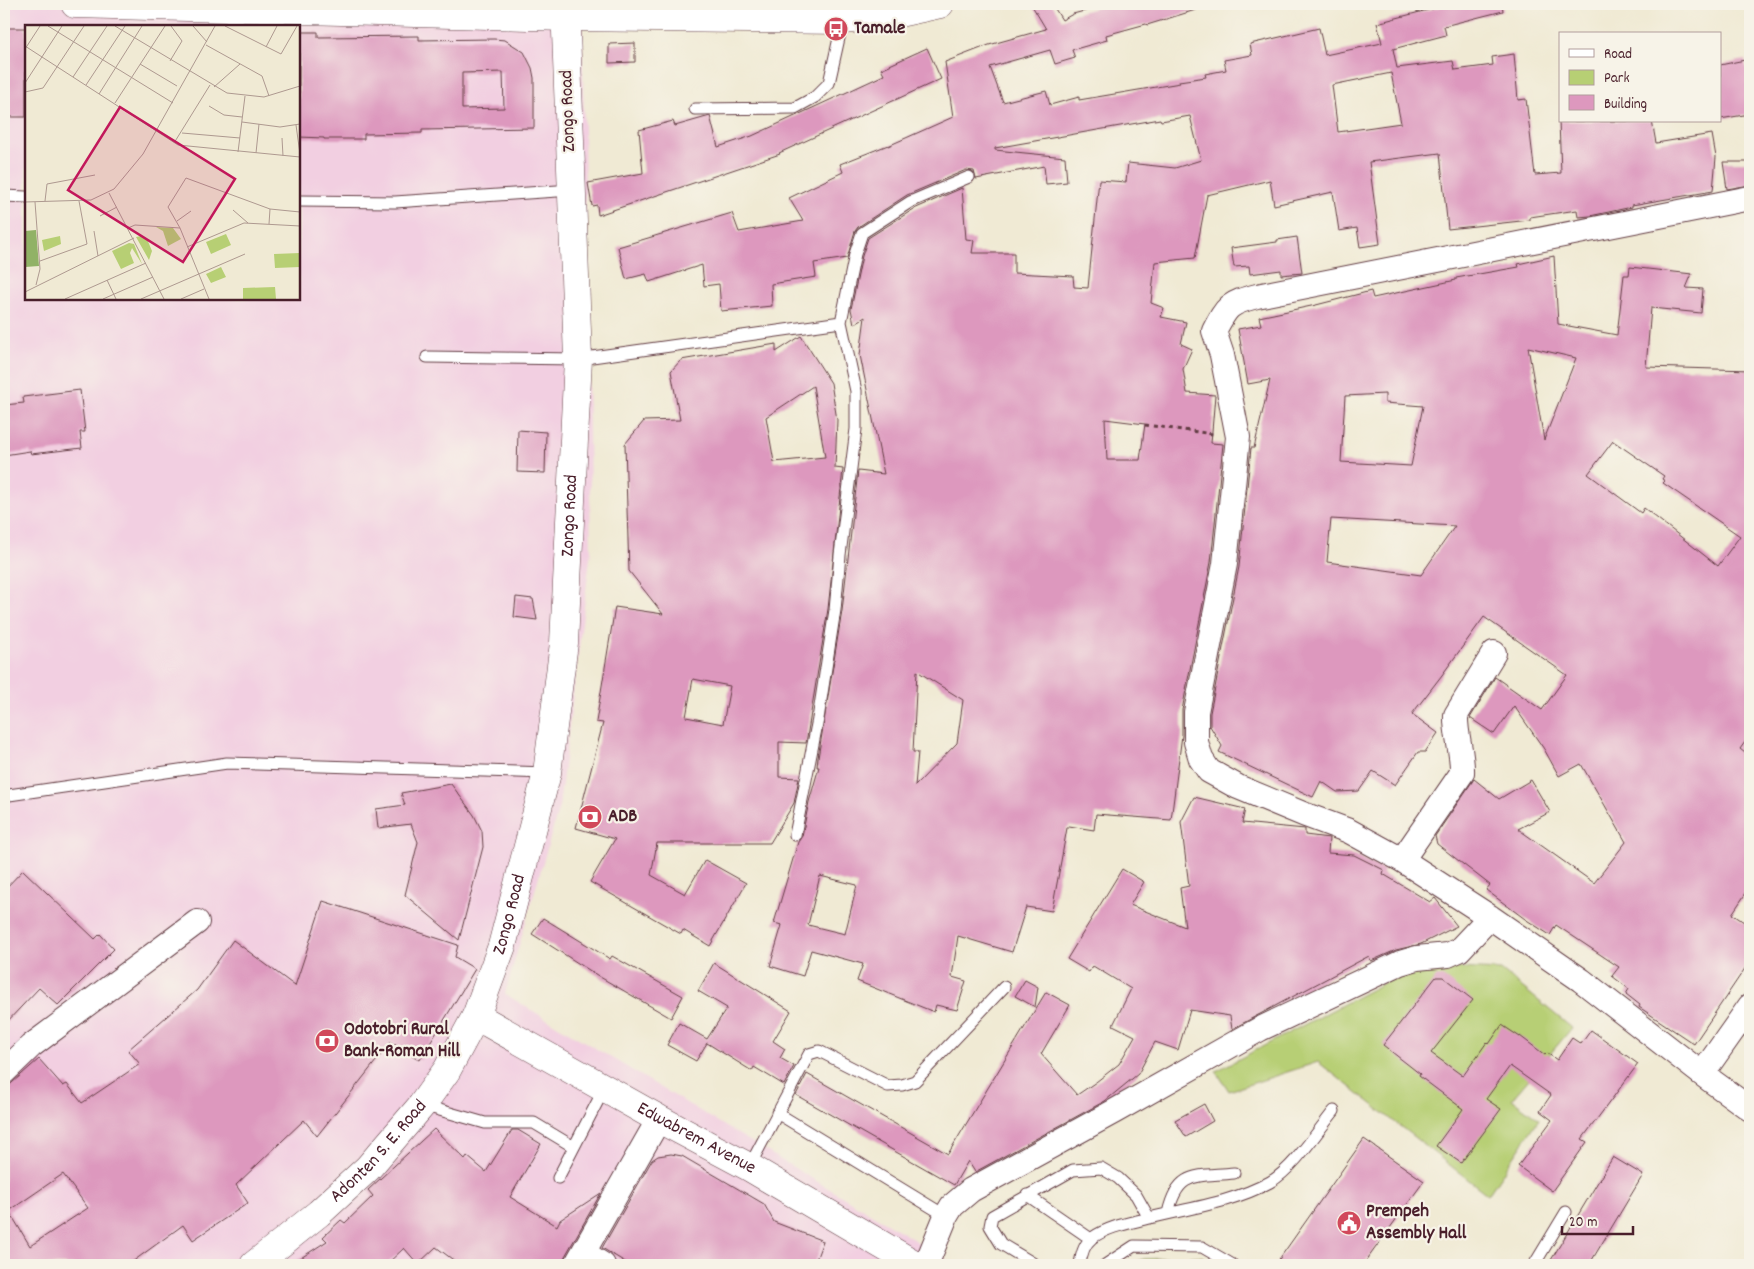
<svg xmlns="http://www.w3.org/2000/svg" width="1754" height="1269" viewBox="0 0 1754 1269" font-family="Dekko,sans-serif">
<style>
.built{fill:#f2cfe1;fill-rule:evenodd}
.green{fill:#b7cf74;stroke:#807750}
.building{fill:#dd98be;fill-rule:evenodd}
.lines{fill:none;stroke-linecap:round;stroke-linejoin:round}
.service-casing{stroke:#633d44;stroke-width:13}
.minor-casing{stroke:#633d44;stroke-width:26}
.tertiary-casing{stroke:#633d44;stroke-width:29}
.path{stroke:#633d44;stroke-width:3;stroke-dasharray:4 4;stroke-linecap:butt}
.service{stroke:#fff;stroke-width:11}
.minor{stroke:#fff;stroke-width:24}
.tertiary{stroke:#fff;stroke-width:28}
.labels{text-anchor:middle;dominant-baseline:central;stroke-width:4.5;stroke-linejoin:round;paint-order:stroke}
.poi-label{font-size:19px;font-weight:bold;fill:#4a1f2b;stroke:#f7f3e8;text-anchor:start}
.street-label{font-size:19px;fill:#4a1f2b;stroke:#f7f3e8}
.inset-road{fill:none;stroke:#ae9990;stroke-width:1}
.view{fill:#c2185b;fill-opacity:0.15;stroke:#c2185b;stroke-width:2.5}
.inset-edge{fill:none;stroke:#4a1f2b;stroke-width:2.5}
</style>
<rect width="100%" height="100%" fill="#f7f3e8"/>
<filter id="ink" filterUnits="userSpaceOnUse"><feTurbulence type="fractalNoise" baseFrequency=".02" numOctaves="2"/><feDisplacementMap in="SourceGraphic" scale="10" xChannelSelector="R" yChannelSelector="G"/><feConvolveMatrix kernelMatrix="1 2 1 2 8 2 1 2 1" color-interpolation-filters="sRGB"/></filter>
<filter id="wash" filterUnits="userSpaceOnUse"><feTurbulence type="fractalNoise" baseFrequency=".0096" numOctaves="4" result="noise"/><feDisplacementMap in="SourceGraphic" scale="20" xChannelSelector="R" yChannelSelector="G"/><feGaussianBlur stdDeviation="1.12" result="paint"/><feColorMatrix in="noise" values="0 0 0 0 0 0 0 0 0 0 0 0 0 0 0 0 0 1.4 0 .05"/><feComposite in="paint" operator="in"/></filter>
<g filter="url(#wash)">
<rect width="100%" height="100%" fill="#f0ead4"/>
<!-- built -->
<path class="built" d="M4 4H486L582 7 591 551 559 807 505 994 956 1265H4ZM26 26H299V299H26Z"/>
<!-- green -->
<path class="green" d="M1416 966 1501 970 1572 1028 1512 1099 1539 1119 1488 1195 1318 1062 1229 1091 1216 1071Z
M1201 1256 1214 1265H1125L1144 1259Z"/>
<g id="blocks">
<!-- building -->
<path class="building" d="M1031 4H1052L1062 20 1073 14 1111 4H1202V8L1147 25 1146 24 1106 35 1107 40 1072 50 1075 58 1055 64 1050 50 990 67 1003 102 1046 91 1050 105 1079 97V100L1180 83 1179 81 1206 77 1205 74 1226 70 1224 60 1252 55 1250 44 1319 28 1325 55 1382 43 1377 23 1451 4H1502L1503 11 1444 26 1446 35 1393 49 1397 68 1453 61 1455 70 1493 65 1492 57 1514 54 1518 100 1526 99 1535 175 1561 173 1559 121H1652L1656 143 1712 134 1716 157 1713 191 1632 205V207L1590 216 1578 217 1577 210 1530 217V220L1448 229 1440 153 1369 162 1380 244 1360 247 1357 228 1339 231 1333 192 1274 205 1270 180 1207 195 1195 258 1155 262 1151 303 1164 308 1161 317 1186 322 1181 344 1192 349 1183 369 1187 393 1215 395 1211 443 1223 444 1211 562 1182 710V735L1171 820 1096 814 1094 830 1069 826V828H1067L1052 911 1026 907 1012 952 958 936 952 977 966 981 957 1010 936 1005 934 1012 857 981 863 964 811 950 803 976 770 966 782 925 774 923 798 842 802 836 809 802 819 767H817L818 758 842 611 858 471 884 474 860 355 865 317 854 324 851 309 862 256 868 238 914 209 962 188 966 239 974 240 972 253H1014V273L1073 276 1074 287 1088 288 1099 180 1126 182 1128 163 1175 168 1201 160 1190 116 1161 121 1160 119 995 148V150L1065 157 1067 182 1046 184 1044 166 976 179 974 171 966 170 907 195 858 227 855 231 847 258 814 263 816 277 771 284 772 306 721 311 719 284 704 286 702 265 649 282 646 274 626 279 618 247 732 213 739 232 803 221 789 198 843 172 840 164 888 145V146L953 117 945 62 989 45 1046 29ZM1391 73 1401 123 1338 132 1332 85ZM1105 419 1145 424 1140 460H1107ZM917 671 963 700 957 743 915 786 918 752H913ZM820 876 857 885 845 934 808 925Z
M4 28H26V117H4Z
M299 32H318V37L419 36V40L494 39 505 40 524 52 532 68 534 78V128L422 130V133L364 134V139H324V138L299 137ZM503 72 504 108 462 109V73Z
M635 43V62L609 63V44Z
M927 48 941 79 779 153 780 154 598 215 597 205 592 206 588 183 643 173 639 130 673 121 675 126 710 116 718 147 752 136 884 75 881 69Z
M1745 60 1750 87V114L1720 119V65Z
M1723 162H1750V185L1727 189Z
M1297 237 1302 273 1281 275V270L1250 274 1249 266 1234 267 1231 248 1277 242V240Z
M1554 256 1558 324 1617 335 1624 275H1629L1630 267 1692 274 1686 288 1703 289 1701 313 1651 308 1646 367 1750 370V735L1740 749 1750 757V887L1732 914 1750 926V961L1694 1044 1639 1007 1640 1005 1626 994 1629 989 1612 976 1619 967 1556 925 1550 935 1525 919 1486 890 1490 885 1437 844 1435 836 1474 779 1499 799 1531 780 1550 812 1518 829 1594 883 1626 842 1581 764 1559 776 1544 749 1514 706 1494 734 1470 718 1495 677 1542 710 1567 675 1484 617 1442 675 1412 714 1438 733 1425 752H1418L1395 785 1373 771 1359 791 1337 792 1321 781 1313 797 1219 752 1222 746 1210 726V713L1239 567 1251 448H1254L1270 380 1248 384 1238 329 1261 325 1259 317 1316 305 1371 291 1373 298 1456 280V278L1519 267 1518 264ZM1528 347 1576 358 1544 440ZM1385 394V403L1423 406 1411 466 1341 462 1345 396ZM1613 441 1664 476 1662 479 1665 481 1663 483 1740 536 1718 566 1644 508 1641 513 1588 474ZM1331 519 1455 526 1421 575 1327 562Z
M801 336 831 383 837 420 835 468 843 469 828 609 806 743 779 742V777L799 778 794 803 770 843H657L651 875 685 894 705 860 746 883 710 946 683 930 681 934 590 882 615 839 576 828 603 723 596 722 615 607 663 614 629 571 625 444 644 421 680 420 671 371 681 360 776 344V352ZM813 386 825 457 774 462 766 417ZM693 679 730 686 723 724 686 717Z
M80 390 85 432H80L82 448 31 454 30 451 4 455V405L24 403 23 397Z
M518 430 546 432 545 473 517 472Z
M516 597 533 599 537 620 514 617Z
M451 784 474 815 482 831 483 847 459 940 405 895 418 842 411 824 378 828 376 809 405 805 401 793Z
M1194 797 1245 809 1242 823 1305 829V835L1329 838 1328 853 1354 855 1384 870 1383 874 1430 902 1435 898 1457 926 1421 944 1396 950 1371 961 1369 956 1232 1029 1230 1016 1190 1010 1178 1050 1155 1042 1138 1074 1105 1101 975 1172 968 1161 954 1185 796 1095 807 1074 948 1154 1046 992 1070 1005 1041 1054 1077 1095 1096 1082 1119 1064 1135 1036 1113 1025 1131 989 1093 966 1089 972 1067 959 1122 869 1144 882 1130 905 1185 927 1180 888 1189 886 1181 822Z
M23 870 95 939 100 934 114 949 58 1005 39 988 4 1025V890Z
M323 901 458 945 455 957 475 969 420 1060 391 1042 317 1136 304 1120 236 1185 248 1203 193 1240 183 1225 128 1265H4V1090L39 1059 63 1086 67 1084 82 1103 140 1064 128 1050 197 990 233 940 295 986ZM63 1174 88 1208 30 1246 9 1211Z
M543 918 610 959 612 956 683 996 671 1018 600 977 532 934Z
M714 963 791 1011 773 1041 785 1049 780 1058 794 1066 784 1085 754 1067 752 1071 707 1043 696 1061 667 1045 679 1023 707 1039 727 1008 698 991Z
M1436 977H1443L1473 1000 1431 1053 1463 1076 1487 1042 1489 1044 1502 1025 1520 1037V1036L1545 1055 1547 1053 1557 1060 1572 1038 1581 1044 1591 1030 1638 1064 1582 1139 1587 1142 1552 1191 1518 1166 1552 1120 1540 1111 1551 1095 1510 1066 1486 1099 1501 1109 1461 1163 1436 1146 1463 1109 1419 1076 1420 1074 1383 1045Z
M1025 980 1038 987 1035 1007 1015 996Z
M1204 1104 1213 1121 1186 1137 1175 1120Z
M434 1129 465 1159 467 1156 486 1172 512 1130H518L541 1144 510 1197 557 1226 560 1220 601 1193 564 1258 558 1265H460L436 1247 418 1264 404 1248 386 1265H290L327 1241 323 1237 341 1220 345 1223 373 1196 368 1190Z
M1364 1139 1424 1181 1363 1265H1275Z
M671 1154 682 1156 764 1204 774 1222 823 1241 814 1265H630L602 1248 652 1160 658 1156Z
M1613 1157 1643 1175 1589 1265H1548Z"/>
</g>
</g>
<g filter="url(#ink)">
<use href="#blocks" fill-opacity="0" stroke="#633d44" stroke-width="1"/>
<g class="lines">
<defs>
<path id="service" d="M695 109 795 108 815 97 829 83 843 20
M4 196 26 197
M299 201 395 202 572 190
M427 357 578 359 841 322
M4 798 9 795 227 763 547 773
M795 835 818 719 835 610 840 555 856 429V391L841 322 855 254 862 233 910 202 969 177
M422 1105 485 1123H534L574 1147
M777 1113 946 1216
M749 1167 809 1054 819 1051 888 1086 902 1085 915 1081 1004 987
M558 1178 604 1089
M1027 1195 1091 1239
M1168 1213C1178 1170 1196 1177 1234 1173
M1036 1265 1001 1244 990 1226 992 1216 1073 1170 1101 1168 1118 1178 1136 1195 1149 1218
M1080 1265C1081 1256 1084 1244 1092 1238 1109 1226 1130 1223 1149 1218 1190 1208 1234 1202 1270 1182 1293 1169 1317 1132 1334 1111
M1105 1265 1134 1246 1202 1247 1233 1265
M1534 1265 1566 1212"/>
<path id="minor" d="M1750 198 1257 296C1229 303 1227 306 1214 331L1222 355 1238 437 1225 564 1196 712V742L1201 759 1209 771 1238 787 1303 814 1349 831 1402 860 1490 917 1581 980 1702 1074 1750 1109
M1402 860 1462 773C1463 753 1455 734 1456 715L1494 653
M4 1072 31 1046 197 922
M1702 1074 1750 1006
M584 1253 603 1265
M576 1265 659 1119
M926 1265 946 1216 952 1206 971 1190 1115 1111 1260 1029 1400 963 1417 958 1448 955 1459 950 1490 917"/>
<g id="tertiary">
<path d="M75 4 565 17 843 20 899 13 940 4"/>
<path id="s1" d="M476 1016 659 1119 749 1167 916 1265"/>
<path id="s2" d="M254 1265 319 1213 368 1168 422 1105 447 1070 476 1016 502 946 547 773 564 643 578 359 565 4"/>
</g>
</defs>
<!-- service casing -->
<use href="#service" class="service-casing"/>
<!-- minor casing -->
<use href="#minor" class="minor-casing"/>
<!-- tertiary casing -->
<use href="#tertiary" class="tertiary-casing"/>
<!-- path -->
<path class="path" d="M1145 425 1213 434"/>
<!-- service -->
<use href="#service" class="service"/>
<!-- minor -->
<use href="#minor" class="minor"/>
<!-- tertiary -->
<use href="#tertiary" class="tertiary"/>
</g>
</g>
<!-- icons -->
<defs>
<symbol id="bus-disc" viewBox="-11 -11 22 22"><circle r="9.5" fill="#d1495b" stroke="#f7f3e8"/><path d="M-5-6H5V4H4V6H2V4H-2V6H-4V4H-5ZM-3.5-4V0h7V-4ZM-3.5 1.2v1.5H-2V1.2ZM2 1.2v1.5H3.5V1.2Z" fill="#fff"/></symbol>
<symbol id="bank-disc" viewBox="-11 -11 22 22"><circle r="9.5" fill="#d1495b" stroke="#f7f3e8"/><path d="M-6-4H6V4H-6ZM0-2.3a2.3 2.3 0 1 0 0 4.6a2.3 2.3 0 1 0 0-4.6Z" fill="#fff"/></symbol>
<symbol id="civic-disc" viewBox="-11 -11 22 22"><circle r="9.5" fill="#d1495b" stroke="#f7f3e8"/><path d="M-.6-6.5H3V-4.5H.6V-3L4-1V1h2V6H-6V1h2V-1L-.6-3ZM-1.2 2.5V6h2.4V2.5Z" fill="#fff"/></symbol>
</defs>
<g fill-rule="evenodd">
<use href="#bus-disc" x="822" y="15" width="28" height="28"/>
<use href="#bank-disc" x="576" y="803" width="28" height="28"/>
<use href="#bank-disc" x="313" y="1027" width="28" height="28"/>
<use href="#civic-disc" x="1335" y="1209" width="28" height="28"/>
</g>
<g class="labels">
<!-- poi labels -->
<g class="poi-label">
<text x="854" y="29">Tamale</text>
<text x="608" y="817">ADB</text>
<text x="344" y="1030">Odotobri Rural<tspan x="344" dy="22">Bank-Roman Hill</tspan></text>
<text x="1366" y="1212">Prempeh<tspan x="1366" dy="22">Assembly Hall</tspan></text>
</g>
<!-- street labels -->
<g class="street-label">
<text transform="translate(569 111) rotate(-92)">Zongo Road</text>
<text stroke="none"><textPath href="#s2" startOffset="849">Zongo Road</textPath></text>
<text stroke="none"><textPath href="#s2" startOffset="444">Zongo Road</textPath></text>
<text stroke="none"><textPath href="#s1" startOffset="252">Edwabrem Avenue</textPath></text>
<text stroke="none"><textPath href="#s2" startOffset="169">Adonten S. E. Road</textPath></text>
</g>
</g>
<!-- overview -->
<g transform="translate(25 25)">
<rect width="275" height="275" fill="#f0ead4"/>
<path d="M131 202 148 203 156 214 143 221 138 206ZM201 209 206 220 186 229 181 217ZM35 211 36 219 19 226 17 215ZM116 211 122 214 127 226 124 235 111 212ZM104 218 109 219 117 239 107 223 105 228 109 238 96 244 87 226ZM275 228V242L250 243 249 229ZM196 242 201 252 186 258 181 249ZM250 262 251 274H218V263Z" fill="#b7cf74"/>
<path d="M11 205 14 241 0 242V206Z" fill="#91b266"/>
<path class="inset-road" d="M23 1 148 78M90 1 202 68 239 72 275 61M168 1 182 17M200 1 256 29 272 1M181 20 237 51 244 71M0 21 153 120 275 132M241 22 252 1M0 24 15 1M145 36 157 16 146 1M115 39 152 61M48 52 82 1M0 58 37 1M61 60 100 1M189 62 215 39M0 67 18 63 59 1M74 69 117 1M90 78 140 1M184 81 199 90 217 92M217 97 255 102 275 99M271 100 275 129M157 108 215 113M257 113 258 131M149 118 185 60M213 127 220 71M231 128 234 99M84 168 139 274M20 176 22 159 70 150M0 177 66 175 89 164 118 129 190 1M10 177 15 244 11 260M208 185 223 198M75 191 92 182M152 196 166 186M244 199 245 184M103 203 110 200 155 203M69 206 73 231M162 222 219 198 275 201M15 236 62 219 54 176M82 255 91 274M0 267 109 213M40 274 121 238M78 274 128 252M116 274 220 229M156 274 179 264M184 274 155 203 143 182 161 153 245 184 275 187"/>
<path class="view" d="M95 82 210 154 158 237 43 165Z"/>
<rect width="275" height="275" class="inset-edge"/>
</g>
<!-- margin -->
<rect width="1754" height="1269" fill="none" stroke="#f7f3e8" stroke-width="20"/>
<!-- legend -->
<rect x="1559" y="32" width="162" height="90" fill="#f7f3e8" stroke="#b29e9c"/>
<rect x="1569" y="49" width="25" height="8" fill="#ffffff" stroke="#b29e9c"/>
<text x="1604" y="58" font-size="15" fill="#4a1f2b">Road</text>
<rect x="1569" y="70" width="25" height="15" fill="#b7cf74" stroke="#b29e9c"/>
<text x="1604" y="82" font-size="15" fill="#4a1f2b">Park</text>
<rect x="1569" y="95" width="25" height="15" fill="#dd98be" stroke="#b29e9c"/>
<text x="1604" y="108" font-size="15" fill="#4a1f2b">Building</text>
<!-- scale -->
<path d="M1562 1226v8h71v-8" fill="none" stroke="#4a1f2b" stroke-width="2.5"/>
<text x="1569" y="1226" font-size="15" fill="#4a1f2b" stroke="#f7f3e8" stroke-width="4" paint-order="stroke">20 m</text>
</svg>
